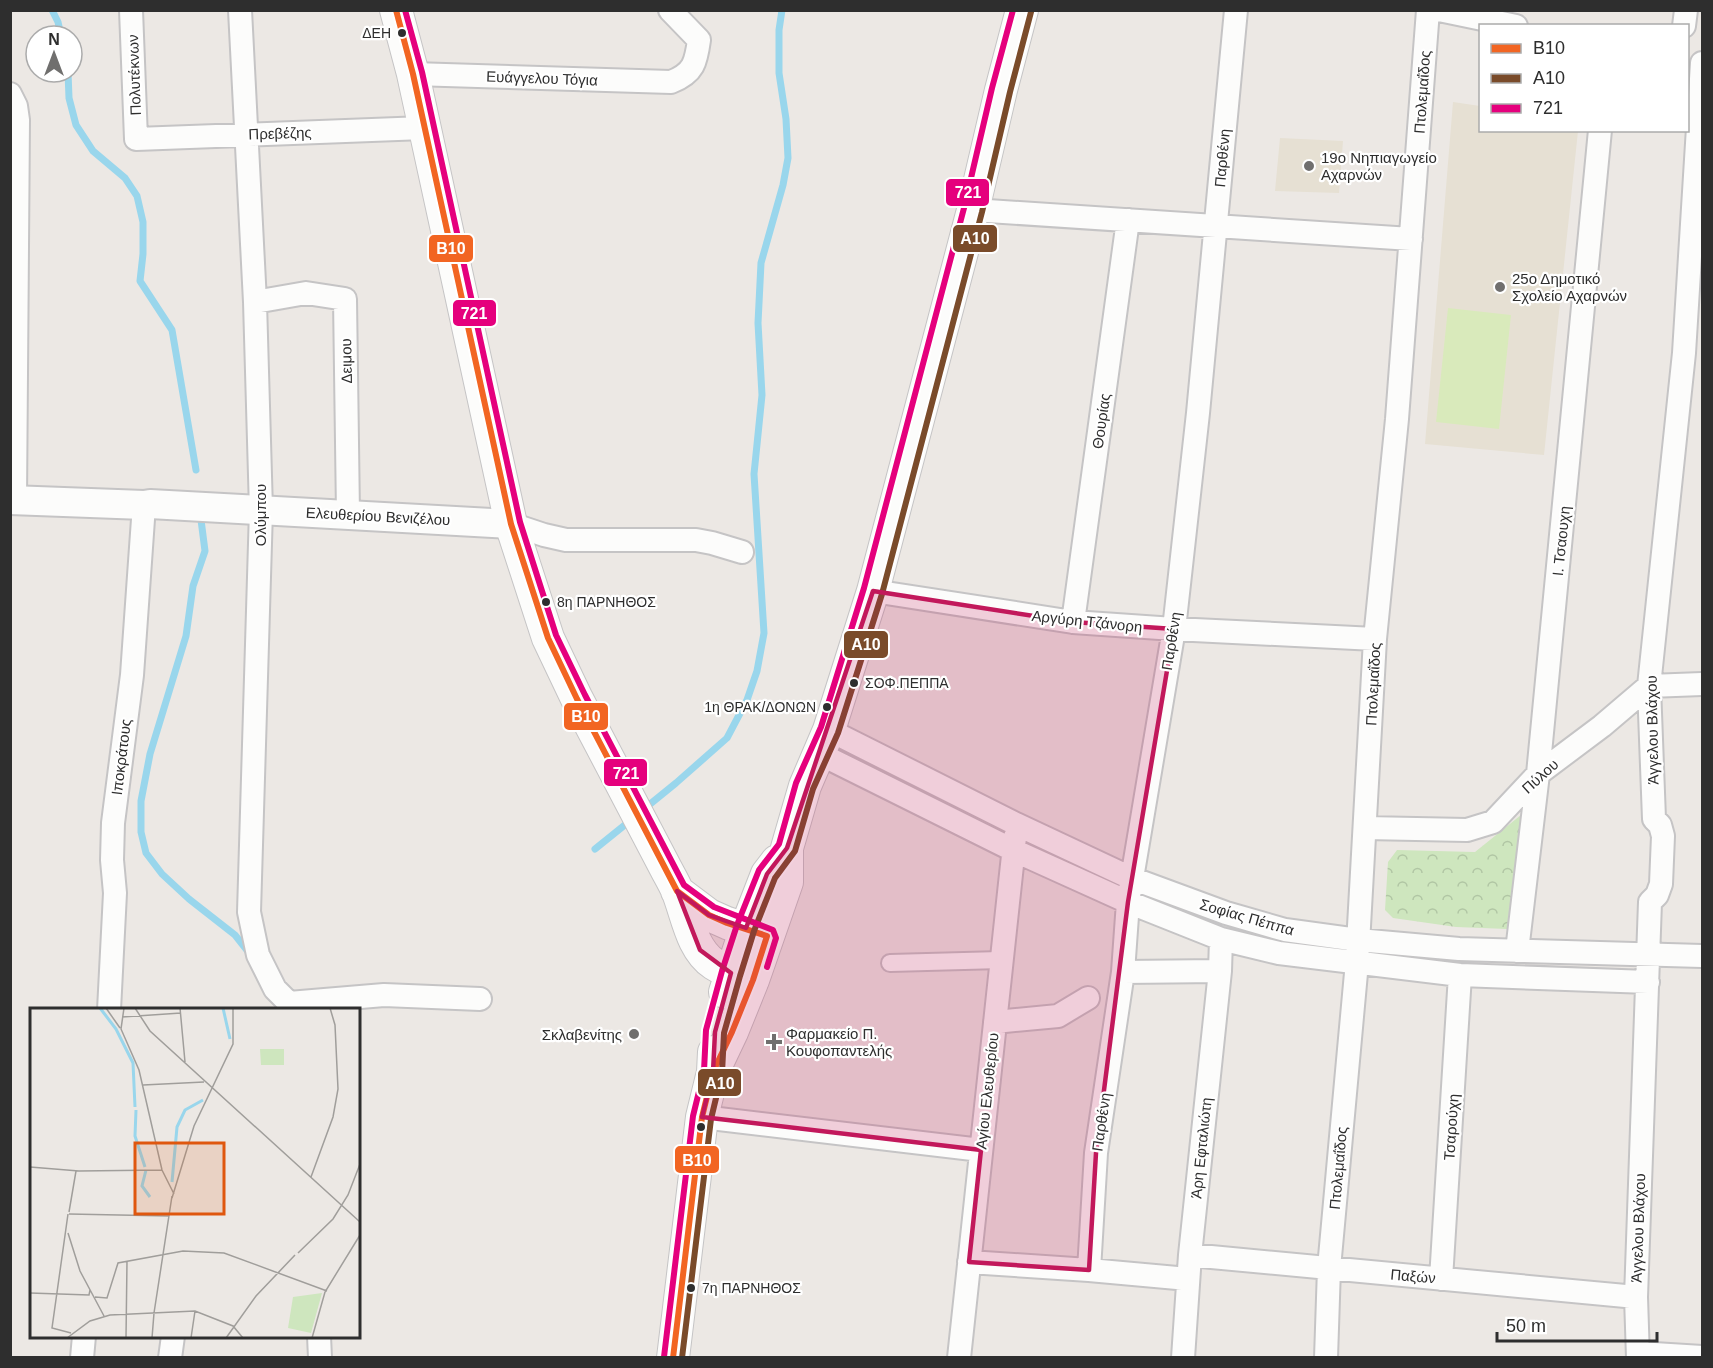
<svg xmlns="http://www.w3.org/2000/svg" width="1713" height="1368" viewBox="0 0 1713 1368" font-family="Helvetica,sans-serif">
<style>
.education{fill:#e6e0d3}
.park{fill:url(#park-crowns)}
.pitch{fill:#d9eabb}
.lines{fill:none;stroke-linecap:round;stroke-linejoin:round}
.stream{stroke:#99d6ec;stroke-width:7}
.pedestrian-casing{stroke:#c5c4c5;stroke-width:20}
.minor-casing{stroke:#c5c4c5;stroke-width:26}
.tertiary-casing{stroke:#c5c4c5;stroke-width:32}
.secondary-casing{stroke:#c5c4c5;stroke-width:34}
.pedestrian{stroke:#fcfcfb;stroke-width:16}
.minor{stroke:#fcfcfb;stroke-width:22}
.tertiary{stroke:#fcfcfb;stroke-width:28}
.secondary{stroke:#fcfcfb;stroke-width:32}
.bus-1-casing{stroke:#fff;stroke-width:10}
.bus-2-casing{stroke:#fff;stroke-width:10}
.bus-3-casing{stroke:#fff;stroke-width:10}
.bus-1{stroke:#f26522;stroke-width:6}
.bus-2{stroke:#7a4b2a;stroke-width:6}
.bus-3{stroke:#e5007d;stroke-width:6}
.marked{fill:#c2185b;fill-opacity:0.2;stroke:#c2185b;stroke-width:4.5;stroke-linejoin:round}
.bus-dot{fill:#2e2e2e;stroke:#fff;stroke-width:2}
.poi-dot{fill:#706f6e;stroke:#fff;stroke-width:2}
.labels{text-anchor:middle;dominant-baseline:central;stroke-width:4.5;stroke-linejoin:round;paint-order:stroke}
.bus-label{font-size:14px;fill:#2e2e2e;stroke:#fff;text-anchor:start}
.street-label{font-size:15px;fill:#2e2e2e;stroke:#fff}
.poi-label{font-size:15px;fill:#2e2e2e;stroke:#fff;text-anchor:start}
.inset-river{fill:none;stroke:#99d6ec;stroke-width:3}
.inset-road{fill:none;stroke:#a09e9b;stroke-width:1.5}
.view{fill:#df570e;fill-opacity:0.15;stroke:#df570e;stroke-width:3}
.inset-edge{fill:none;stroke:#2e2e2e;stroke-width:3}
.line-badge{stroke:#fff;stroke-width:2}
.badge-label{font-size:16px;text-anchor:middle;font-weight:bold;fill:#fff}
</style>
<defs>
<pattern id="park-crowns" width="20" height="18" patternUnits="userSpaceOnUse" patternTransform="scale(1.5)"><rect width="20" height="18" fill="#cee6be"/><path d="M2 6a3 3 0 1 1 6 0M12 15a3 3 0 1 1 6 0" fill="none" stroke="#b1c6a4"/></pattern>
</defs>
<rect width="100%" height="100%" fill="#ece8e4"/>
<!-- education -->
<path class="education" d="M1453 102 1480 106V130L1578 131 1544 455 1425 444Z
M1280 138 1343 141 1339 193 1275 191Z"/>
<!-- park -->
<path class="park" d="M1521 815 1507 929 1456 927 1393 918 1385 910 1388 862 1397 850 1475 852Z"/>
<!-- pitch -->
<path class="pitch" d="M1448 308 1511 315 1499 429 1436 422Z"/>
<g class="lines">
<!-- stream -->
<path class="stream" d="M52 10 58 22 61 36
M68 72 69 98 76 125 93 151 125 178 137 196 143 222V254L140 281 172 330 196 470
M200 512 205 551 193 586 186 636 150 754 141 801V832L146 853 162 874 189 899 235 935 250 954
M644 809 676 783 727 738 747 700 757 671 764 633 754 474 762 395 758 323 761 263 783 185 788 158 786 119 779 73V30L782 10
M595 849 631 820"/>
<defs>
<path id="pedestrian" d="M890 963 1001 960"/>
<path id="minor" d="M131 10 136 139 424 128
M240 10 255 302 261 510 249 912 258 955 275 989 289 1003V1010
M1439 10 1516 26
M1684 26 1686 10
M413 74 671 82C694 73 696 62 699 40L670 10
M10 94 16 106 18 120 15 501
M973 210 1411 239
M255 302 306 293 345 299 348 514
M511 524 544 535 566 540H696L712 543 742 552
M873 591 1073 622 1174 629 1375 639
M1073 622 1128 220
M829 730 1016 824 1131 878 1226 913 1285 930 1358 940 1459 949 1702 956
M820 754 1013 850 1128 902 1221 939 1279 953 1460 975 1648 982
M1365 828 1467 830 1493 822 1538 774 1602 726 1649 686 1702 684
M1517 951 1538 774 1600 130
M1123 972 1220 971
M289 1003 384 995 480 999
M109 1010 115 893 112 860 113 823 132 675 144 505
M995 1022 1058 1016 1088 998
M702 1117 981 1150
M1190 1255 1636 1297
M969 1262 1089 1270 1188 1279
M1089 1270 1096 1153 1123 972 1128 902 1174 629 1198 413 1236 10
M1441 1279 1460 975
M319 1336 320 1358
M1638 1353 1702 1357
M82 1358 84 1336
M170 1358 173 1336
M959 1358 1015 837
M1183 1358 1190 1255 1220 971 1221 939
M1326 1358 1329 1268 1357 962 1375 639 1397 419 1428 10
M1638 1358 1636 1297 1650 902 1657 895 1661 884 1663 836 1660 825 1654 819 1649 686 1684 353 1702 63"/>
<path id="tertiary" d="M10 500 144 505 150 504 511 524"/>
<path id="secondary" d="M396 10 413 74 511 524 548 638 577 699 664 865C668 873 673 881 677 890 687 914 691 949 714 964 726 972 739 976 753 980
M677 891 709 915 727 923 766 936
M725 992 746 928 767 874 777 861
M713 1072 732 1032 753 980 787 882V848L805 786 829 730 873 591 973 210 1001 90 1022 10
M673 1358 702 1117 713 1072 714 1052"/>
</defs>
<!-- pedestrian casing -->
<use href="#pedestrian" class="pedestrian-casing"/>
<!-- minor casing -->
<use href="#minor" class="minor-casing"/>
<!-- tertiary casing -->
<use href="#tertiary" class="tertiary-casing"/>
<!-- secondary casing -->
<use href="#secondary" class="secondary-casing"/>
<!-- pedestrian -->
<use href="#pedestrian" class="pedestrian"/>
<!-- minor -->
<use href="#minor" class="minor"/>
<!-- tertiary -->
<use href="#tertiary" class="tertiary"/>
<!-- secondary -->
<use href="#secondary" class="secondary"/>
<defs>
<path id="bus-1" d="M396 10 413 74 511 524 548 638 577 699 677 891 709 915 727 923 767 936 753 980 732 1032 713 1072 702 1117 673 1358"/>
<path id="bus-2" d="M682 1358 711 1119 722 1073 724 1033 740 976 754 931 775 878 795 851 813 789 838 733 882 594 982 212 1010 92 1031 12"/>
<path id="bus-3" d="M405 10 422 72 520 522 556 635 585 695 684 885 714 907 773 930 776 938 767 967
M664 1357 693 1116 704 1071 706 1030 722 971 737 925 759 870 779 844 796 783 821 727 864 588 964 208 992 88 1013 10"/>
</defs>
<!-- bus-1 casing -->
<use href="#bus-1" class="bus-1-casing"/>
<!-- bus-2 casing -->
<use href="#bus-2" class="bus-2-casing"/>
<!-- bus-3 casing -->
<use href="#bus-3" class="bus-3-casing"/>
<!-- bus-1 -->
<use href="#bus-1" class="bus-1"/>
<!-- bus-2 -->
<use href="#bus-2" class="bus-2"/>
<!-- bus-3 -->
<use href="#bus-3" class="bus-3"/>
</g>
<!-- marked area -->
<path class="marked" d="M873 591 1073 622 1174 629 1128 902 1096 1153 1089 1270 969 1262 981 1150 702 1117 713 1072 715 1032 731 973 700 950 677 891 709 915 746 928 767 874 787 848Z"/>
<!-- markers -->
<g class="bus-dot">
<circle cx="402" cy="33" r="5"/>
<circle cx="546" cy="602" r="5"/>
<circle cx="854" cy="683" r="5"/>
<circle cx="827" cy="707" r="5"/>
<circle cx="701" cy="1127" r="5"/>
<circle cx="691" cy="1288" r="5"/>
</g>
<g class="poi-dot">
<circle cx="1309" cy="166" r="6"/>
<circle cx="1500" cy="287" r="6"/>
<circle cx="634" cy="1034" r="6"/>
<path d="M771 1033h6v6h6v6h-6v6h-6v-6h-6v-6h6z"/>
</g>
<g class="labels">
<!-- bus labels -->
<g class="bus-label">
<text x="391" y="33" text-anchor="end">ΔΕΗ</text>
<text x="557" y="602">8η ΠΑΡΝΗΘΟΣ</text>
<text x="865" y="683">ΣΟΦ.ΠΕΠΠΑ</text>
<text x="816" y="707" text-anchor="end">1η ΘΡΑΚ/ΔΟΝΩΝ</text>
<text x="702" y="1288">7η ΠΑΡΝΗΘΟΣ</text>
</g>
<!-- street labels -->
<g class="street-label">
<text transform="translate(134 75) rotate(-92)">Πολυτέκνων</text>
<text transform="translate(542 78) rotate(2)">Ευάγγελου Τόγια</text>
<text transform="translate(1422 92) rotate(-86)">Πτολεμαΐδος</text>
<text transform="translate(280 133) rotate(-2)">Πρεβέζης</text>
<text transform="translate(1222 158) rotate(-85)">Παρθένη</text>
<text transform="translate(346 361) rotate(-91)">Δειμου</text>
<text transform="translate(1101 421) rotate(-82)">Θουρίας</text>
<text transform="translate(260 515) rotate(-90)">Ολύμπου</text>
<text transform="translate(378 516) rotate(3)">Ελευθερίου Βενιζέλου</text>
<text transform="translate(1561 541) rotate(-84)">Ι. Τσαουχη</text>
<text transform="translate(1087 621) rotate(6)">Αργύρη Τζάνορη</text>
<text transform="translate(1171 641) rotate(-81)">Παρθένη</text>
<text transform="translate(1373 684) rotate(-87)">Πτολεμαΐδος</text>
<text transform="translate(1652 730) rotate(-91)">Άγγελου Βλάχου</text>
<text transform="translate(121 757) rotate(-83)">Ιποκράτους</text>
<text transform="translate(1540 776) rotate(-42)">Πύλου</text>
<text transform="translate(1247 917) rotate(16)">Σοφίας Πέππα</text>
<text transform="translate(987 1091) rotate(-84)">Αγίου Ελευθερίου</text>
<text transform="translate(1101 1122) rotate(-82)">Παρθένη</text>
<text transform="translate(1451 1127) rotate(-86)">Τσαρούχη</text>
<text transform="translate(1201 1148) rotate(-84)">Άρη Εφταλιώτη</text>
<text transform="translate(1338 1168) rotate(-85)">Πτολεμαΐδος</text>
<text transform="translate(1638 1228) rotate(-88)">Άγγελου Βλάχου</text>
<text transform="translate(1413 1276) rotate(5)">Παξών</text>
</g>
<!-- poi labels -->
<g class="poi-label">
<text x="1321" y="157">19ο Νηπιαγωγείο<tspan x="1321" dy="17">Αχαρνών</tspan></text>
<text x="1512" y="278">25ο Δημοτικό<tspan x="1512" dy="17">Σχολείο Αχαρνών</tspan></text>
<text x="786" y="1033">Φαρμακείο Π.<tspan x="786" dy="17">Κουφοπαντελής</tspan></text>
<text x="622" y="1034" text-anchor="end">Σκλαβενίτης</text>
</g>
</g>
<!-- overview -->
<g transform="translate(30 1008)">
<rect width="330" height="330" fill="#ece8e4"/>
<path d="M230 41H254V57H231ZM292 285 281 325 258 320 263 289Z" fill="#cee6be"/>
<path class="inset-river" d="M70 0 86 21 103 55 105 99M193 0 200 31M106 102 105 128 115 159M116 162 112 178 120 189M142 174 147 119 155 102 173 92"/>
<path class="inset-road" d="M76 0 90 20M94 0 91 21 109 62 132 162 144 186M105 0 120 23 330 214M150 0 155 54M92 9 151 5M113 77 174 74M0 159 49 163 132 162M281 169 303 109 308 81 305 17 300 0M142 190 164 118 203 36V0M39 204 46 163M38 206 22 320 41 325M39 206 139 208M38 225 50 263 74 308M268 245 303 211 318 187 330 156M0 285 59 287 60 282M65 289 77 290 88 255 153 243 194 245 297 283M124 305 142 188M37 330 60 313 80 307 165 303 203 318 213 330M96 330 97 253M122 330 124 305M161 330 165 303M196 330 226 288 265 247M282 330 295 284 330 227"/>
<path class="view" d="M105 135H194V206H105Z"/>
<rect width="330" height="330" class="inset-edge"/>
</g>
<g class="line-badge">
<rect x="945" y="178" width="45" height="29" rx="6" fill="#e5007d"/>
<rect x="952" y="224" width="46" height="29" rx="6" fill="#7a4b2a"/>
<rect x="428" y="234" width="46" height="29" rx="6" fill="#f26522"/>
<rect x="452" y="299" width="45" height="28" rx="6" fill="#e5007d"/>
<rect x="843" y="630" width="46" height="29" rx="6" fill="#7a4b2a"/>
<rect x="563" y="702" width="46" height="29" rx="6" fill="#f26522"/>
<rect x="603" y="758" width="45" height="29" rx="6" fill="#e5007d"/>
<rect x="697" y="1068" width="45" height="29" rx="6" fill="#7a4b2a"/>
<rect x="674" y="1145" width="46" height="29" rx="6" fill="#f26522"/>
</g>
<g class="badge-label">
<text x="968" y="198">721</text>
<text x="975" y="244">Α10</text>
<text x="451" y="254">Β10</text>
<text x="474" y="319">721</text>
<text x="866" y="650">Α10</text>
<text x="586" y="722">Β10</text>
<text x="626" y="779">721</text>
<text x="720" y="1089">Α10</text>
<text x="697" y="1166">Β10</text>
</g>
<!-- border -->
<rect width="1713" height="1368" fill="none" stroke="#2e2e2e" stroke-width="24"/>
<!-- legend -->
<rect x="1479" y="24" width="210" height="108" fill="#ffffff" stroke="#ababab" stroke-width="1.5"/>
<rect x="1491" y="44" width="30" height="9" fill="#f26522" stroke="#ababab" stroke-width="1.5"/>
<text x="1533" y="54" font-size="18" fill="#2e2e2e">Β10</text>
<rect x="1491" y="74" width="30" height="9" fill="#7a4b2a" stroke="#ababab" stroke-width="1.5"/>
<text x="1533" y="84" font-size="18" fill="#2e2e2e">Α10</text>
<rect x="1491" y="104" width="30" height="9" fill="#e5007d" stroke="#ababab" stroke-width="1.5"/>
<text x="1533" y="114" font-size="18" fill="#2e2e2e">721</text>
<!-- north arrow -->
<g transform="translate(54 54)"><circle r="28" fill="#ffffff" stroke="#ababab" stroke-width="1.5"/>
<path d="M0-4.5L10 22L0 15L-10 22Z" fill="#706f6e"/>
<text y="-9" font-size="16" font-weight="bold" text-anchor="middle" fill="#2e2e2e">N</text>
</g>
<!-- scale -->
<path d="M1497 1332v9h160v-9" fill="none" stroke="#2e2e2e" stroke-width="3"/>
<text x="1506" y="1332" font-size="18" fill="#2e2e2e" stroke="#ffffff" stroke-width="4.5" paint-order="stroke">50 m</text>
</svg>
